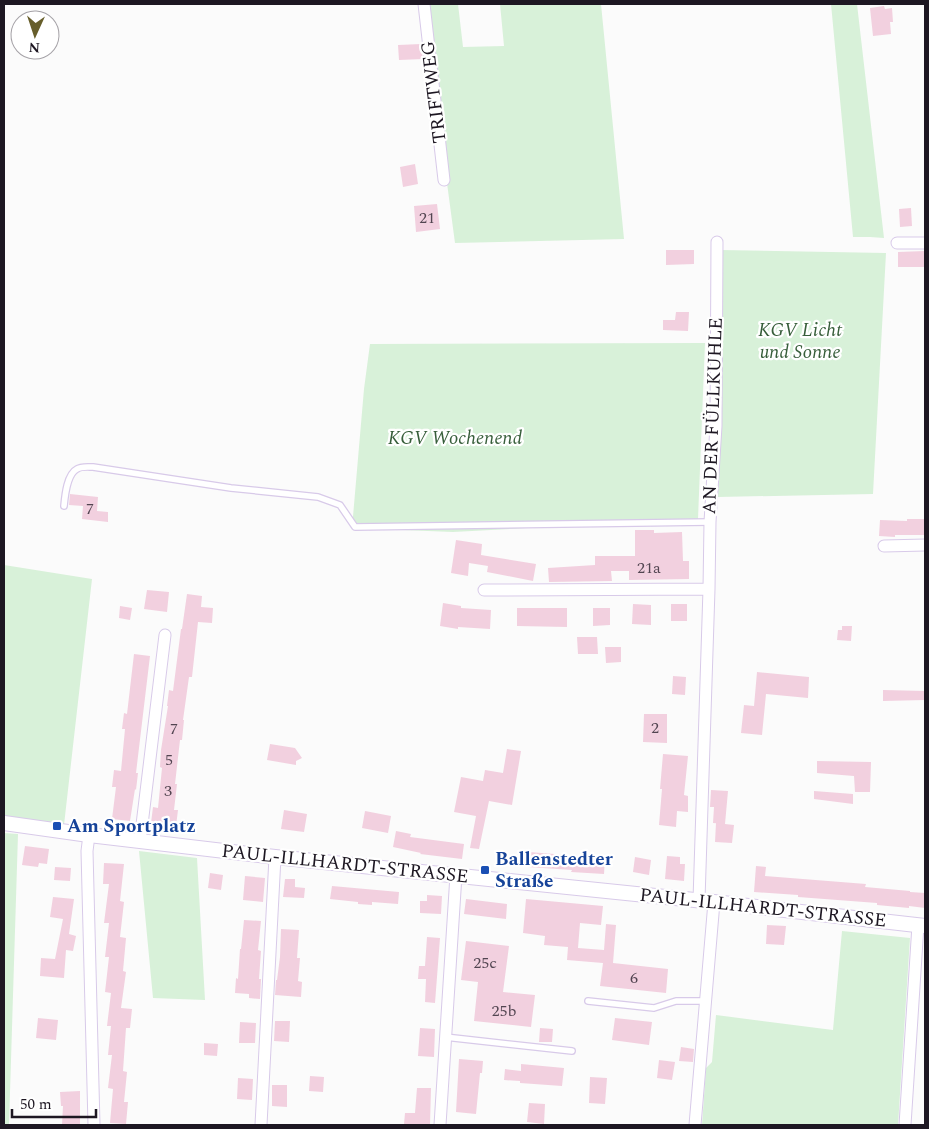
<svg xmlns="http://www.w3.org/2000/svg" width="929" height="1129" viewBox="0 0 929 1129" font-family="Spectral,serif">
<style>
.green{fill:#d8f1d9}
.building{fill:#f2d0df}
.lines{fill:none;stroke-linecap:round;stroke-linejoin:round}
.service-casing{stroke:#d8cae9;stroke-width:8}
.minor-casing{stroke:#d8cae9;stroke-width:13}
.tertiary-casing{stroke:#d8cae9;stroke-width:16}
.service{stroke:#fff;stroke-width:5.5}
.minor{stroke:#fff;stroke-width:11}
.tertiary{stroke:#fff;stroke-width:14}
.transit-dot{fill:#1a4fb4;stroke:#fff;stroke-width:2}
.labels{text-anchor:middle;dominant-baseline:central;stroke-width:4.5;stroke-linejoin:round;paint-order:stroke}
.number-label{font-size:16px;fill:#524551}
.street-label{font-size:19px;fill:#1d1722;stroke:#fff}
.park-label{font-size:19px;font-style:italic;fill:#375e3a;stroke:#fff}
.transit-label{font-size:19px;font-weight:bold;fill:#164399;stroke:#fff;text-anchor:start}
</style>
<rect width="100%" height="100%" fill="#fbfbfb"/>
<!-- green -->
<path class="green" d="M427 4H458L463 47 504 46 500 4H601L624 239 455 243 435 93Z
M831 4H857L884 238 870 237H853Z
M720 250 886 253 873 494 718 497Z
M705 343 698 519 453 532 352 528 364 389 370 344Z
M4 565 92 579 64 825 4 817Z
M4 833 18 834 9 1125H4Z
M139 851 197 858 205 1000 153 998Z
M842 931 910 938 898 1125H702L706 1068 712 1062 716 1015 833 1030Z"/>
<!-- building -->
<path class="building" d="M884 6 885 9 892 8 893 22H890L891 34 873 36 870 8Z
M421 44 423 59 399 60 398 45Z
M415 164 418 184 403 187 400 167Z
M437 204 440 229 416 232 414 206Z
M911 208 912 226 900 227 899 209Z
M666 250H694V264L666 265Z
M925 251V267H898V252Z
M676 312H689L688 331 663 330V320H675Z
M70 494 98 497 97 511 108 512V522L82 519 83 506 69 505Z
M907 519H925V535H895V537L879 536 880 520 907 521Z
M635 530H654V533L682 532 683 561H689V579L629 580V571H611L612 581 549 582 548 568 595 565V556H635Z
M456 540 482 544 481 555 536 564 533 581 487 572 488 566 469 563 468 576 451 573Z
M147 590 169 592 167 612 144 609Z
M187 594 202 596 201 607 213 608 212 623 198 622 192 677H189L183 720H184L182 740H180L175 784H177L174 810H178L176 826 151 823 153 807 158 808 162 768 160 767 161 750 168 706H167L169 690 173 691 181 629H182Z
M443 603 461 606V608L491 610 490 629 458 627V629L440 626Z
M633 604 651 605V625L632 624Z
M671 604H687V621H671Z
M120 606 132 608 130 620 119 618Z
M517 608H567V627L517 626Z
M593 608H610V625L593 626Z
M842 626H852L851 641 837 640 838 630H842Z
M577 637H597L598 654H578Z
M605 647H621V662L606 663Z
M134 654 150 656 136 773H138L136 790 135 789 130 821 112 819 116 787H112L114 770 121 771 125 729H122L124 713 127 714Z
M757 672 809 677 808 698 766 694 762 735 741 733 744 705 754 706Z
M673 676 686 677 685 695 672 694Z
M883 690 925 691V700L883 701Z
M644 714H667V743L643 742Z
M270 744 295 748 302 758 296 761V765L267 760Z
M507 749 521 751 512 805 489 801 479 849 470 848 476 816 454 812 461 777 483 781 485 770 503 773Z
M663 754 688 756 684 795 688 796V812L677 811 676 827 659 825 662 789H660Z
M817 761 871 762 870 792H855L854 776 817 773Z
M711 790 728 791 725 824 713 823 714 807H710Z
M814 791 853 794V804L814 799Z
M284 810 307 814 304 832 281 829Z
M365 811 391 816 388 833 362 828Z
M716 823 734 825 732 843 715 842Z
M396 831 411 834 410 837 464 844 462 859 420 854 421 853 393 847Z
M25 846 49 849 47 864 39 863 38 867 22 865Z
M529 852 605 858 604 874 571 872 572 870 528 867Z
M667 856 680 857V864H685L684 881 665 879Z
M635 857 651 860 649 875 633 872Z
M104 863 124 864 120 901 124 902 120 937 126 938 123 971 126 972 121 1008 132 1009 130 1028H126L123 1071 127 1072 124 1102H128L126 1124 110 1123 113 1089 108 1088 112 1055H108L111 1026H107L111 993 105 992 109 957H105L109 923H104L109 884H103Z
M756 866 766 867 765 876 866 884 865 887 910 891V892L925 893V908L909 906V908L877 905V903L798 897V895L754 892Z
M55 867 71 868 70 881 54 880Z
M210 873 223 875 221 890 208 888Z
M245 876 265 878 263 902 243 900Z
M285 879H295V887L305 888 304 898 283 897Z
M332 886 399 892 398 904 372 902V905L358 904V902L330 899Z
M427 895 442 896 441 914 420 913V901H427Z
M53 897 74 899 69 934 76 936 73 951 66 950 64 978 40 976 41 958 55 959 63 919 50 917Z
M466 899 507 904 506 919 464 914Z
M526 899 603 906 601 925 580 923 578 948 604 950 606 924 616 925 613 963 668 969 666 993 600 986 603 963 567 960 568 947 544 945 545 936 523 933Z
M244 920 261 921 258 950 261 951 259 979H261L260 999 249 998V994L235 993 236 978 238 979 240 949H241Z
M767 925 786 926 784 945 766 944Z
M281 929 299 930 297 958H300L298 981 302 982 301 997 275 995 276 980H277L280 957Z
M427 937 440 938 435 1003 425 1002 426 979H418L419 966H425Z
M466 941 509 946 503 992 535 995 531 1027 474 1021 478 982 461 980Z
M38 1018 58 1020 56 1040 36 1038Z
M615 1018 652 1022 649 1045 612 1040Z
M275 1021H290L289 1042 274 1041Z
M240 1022 256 1023 255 1043H239Z
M420 1028 435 1029 434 1057 418 1056Z
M540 1028 553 1029 552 1042H539Z
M204 1043 218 1044 217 1056 204 1055Z
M681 1047 694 1049 693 1062 679 1061Z
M459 1059 483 1061 482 1073H480L476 1114 456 1112Z
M659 1060 675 1062 672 1080 657 1078Z
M521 1064 564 1068 562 1086 520 1083V1081L504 1080 505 1069 521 1071Z
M310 1076 324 1077 323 1092 309 1091Z
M590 1077 607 1078 605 1104 589 1103Z
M238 1078 253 1079 252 1100 237 1099Z
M272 1085H287V1107L272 1106Z
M417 1088H431L430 1125 404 1124 405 1113H415Z
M80 1091V1125H62L63 1106H61L60 1092Z
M529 1103 545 1104 544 1124 527 1122Z"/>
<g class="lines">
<defs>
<path id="service" d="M64 506C65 495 67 474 77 469 81 466 88 467 93 467L231 488 318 497 340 505 355 527 710 522
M588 1001 654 1008 676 1001H707
M445 1037 572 1051"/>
<path id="minor" d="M424 4 444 180
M897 243H925
M884 546 925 545
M484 590 709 589
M89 835 87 851 94 1125
M140 841 165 635
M699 900 709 589 710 522 716 426 717 242
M261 1125 275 857
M440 1125 456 875
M695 1125 714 902
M905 1125 918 925"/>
<path id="tertiary" d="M4 823 89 835 275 857 714 902 925 926"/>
</defs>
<!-- service casing -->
<use href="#service" class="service-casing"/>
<!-- minor casing -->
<use href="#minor" class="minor-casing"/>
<!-- tertiary casing -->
<use href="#tertiary" class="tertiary-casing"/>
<!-- service -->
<use href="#service" class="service"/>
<!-- minor -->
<use href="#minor" class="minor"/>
<!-- tertiary -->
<use href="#tertiary" class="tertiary"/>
</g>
<!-- markers -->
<g class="transit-dot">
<rect x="52" y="821" width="10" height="10" rx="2.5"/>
<rect x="480" y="865" width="10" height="10" rx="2.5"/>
</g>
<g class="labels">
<!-- number labels -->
<g class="number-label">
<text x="427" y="218">21</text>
<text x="90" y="509">7</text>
<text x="649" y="568">21a</text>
<text x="655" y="728">2</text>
<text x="174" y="729">7</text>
<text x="169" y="760">5</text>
<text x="168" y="791">3</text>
<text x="485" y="963">25c</text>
<text x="634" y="978">6</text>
<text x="504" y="1011">25b</text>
</g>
<!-- street labels -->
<g class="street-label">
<text transform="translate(434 92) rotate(-97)">TRIFTWEG</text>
<text transform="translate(713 416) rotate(-88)">AN DER FÜLLKUHLE</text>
<text transform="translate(345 864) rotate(6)">PAUL-ILLHARDT-STRASSE</text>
<text transform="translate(763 908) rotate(6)">PAUL-ILLHARDT-STRASSE</text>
</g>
<!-- park labels -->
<g class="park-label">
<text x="800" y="330">KGV Licht<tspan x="800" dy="22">und Sonne</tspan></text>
<text x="455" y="438">KGV Wochenend</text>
</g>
<!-- transit labels -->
<g class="transit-label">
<text x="67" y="826">Am Sportplatz</text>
<text x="495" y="859">Ballenstedter<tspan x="495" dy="22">Straße</tspan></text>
</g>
</g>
<!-- border -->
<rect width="929" height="1129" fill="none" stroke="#1d1722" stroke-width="10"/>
<!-- north arrow -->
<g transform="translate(35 35) rotate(183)"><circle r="24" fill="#ffffff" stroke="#a5a2a7"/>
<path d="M0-4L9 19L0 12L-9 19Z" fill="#675e2b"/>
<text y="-8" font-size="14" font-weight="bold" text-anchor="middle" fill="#1d1722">N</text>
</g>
<!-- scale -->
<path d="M12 1109v8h84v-8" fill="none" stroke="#1d1722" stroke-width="2.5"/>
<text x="20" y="1109" font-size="15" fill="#1d1722" stroke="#ffffff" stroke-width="4" paint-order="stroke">50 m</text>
</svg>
